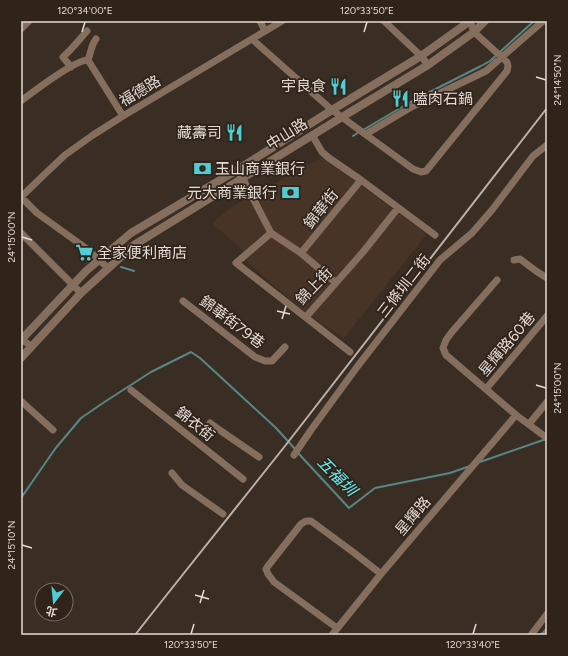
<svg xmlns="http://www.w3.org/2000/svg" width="568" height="656" viewBox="0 0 568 656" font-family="Figtree,'Noto Sans TC',sans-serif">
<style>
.built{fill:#473426}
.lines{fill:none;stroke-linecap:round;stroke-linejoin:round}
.stream{stroke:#578787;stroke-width:2}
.minor{stroke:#856e5d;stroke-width:7}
.tertiary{stroke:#856e5d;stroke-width:8}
.rail{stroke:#bbb1aa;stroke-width:2}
.ticks{fill:none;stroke:#e4dbd5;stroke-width:1.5}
.labels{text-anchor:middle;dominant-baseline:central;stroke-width:3.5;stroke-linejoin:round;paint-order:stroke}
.poi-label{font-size:15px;fill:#e4dbd5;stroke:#2f231a;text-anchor:end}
.street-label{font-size:15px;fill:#e4dbd5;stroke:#2f231a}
.water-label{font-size:16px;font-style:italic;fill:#65e9f0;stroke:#2f231a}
.neatline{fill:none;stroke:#e4dbd5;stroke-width:1.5}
.ticks-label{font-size:10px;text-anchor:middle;fill:#e4dbd5}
</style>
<rect width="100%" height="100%" fill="#3a2d23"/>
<!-- built -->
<path class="built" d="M323 157 427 234 344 338 308 314 250 265 241 249 212 223 233 206Z"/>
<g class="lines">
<!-- stream -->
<path class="stream" d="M363 130 414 100 481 66 490 61 534 21
M353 136 359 132
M121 267 134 271
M298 453 349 508 375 488 450 473 470 466
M480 462 546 439
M21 498 55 449 81 418 106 401 151 372 191 352 200 358 276 428 295 449"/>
<!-- minor -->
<path class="minor" d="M260 21 265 31
M384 21 421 56 428 65
M21 29 29 21
M252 39 332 110 413 169 421 172 426 171 507 71 508 66 507 62 474 32 470 21
M88 60C91 53 91 45 96 39
M71 67 63 57C72 49 79 40 87 31
M21 101C33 92 74 60 88 60L123 116
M366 134 413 106 486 71 543 21
M312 135 322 152 329 158 361 180 435 235
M237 170 243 179 271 233 301 253 336 283
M21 197 47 172 65 155 93 135 123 116 282 21
M21 197 37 213 87 249 108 268
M21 233 81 293
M271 233 236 263 350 352
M301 253 361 180
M514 260 520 259 536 271 547 278
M497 280 451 333 446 340 443 348 446 355 516 415
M183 301 255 357 265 361H272L285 347
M306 317 363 252 398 208
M21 339 31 346
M486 389 547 316
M131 390 243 479
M21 401 53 430
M210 423 221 431 259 457
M529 424 547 402
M294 455 311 430 357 367 440 260 472 233 492 210 533 156 547 145
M172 473 182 485 223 514
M337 628 274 582 268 574 266 569 268 566 301 524 306 521H311L353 552 381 574
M332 635 381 574 516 415 547 438
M531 635 547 614
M544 635 547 632"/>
<!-- tertiary -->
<path class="tertiary" d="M21 340 86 271 131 233 237 170 332 110 421 56 470 21
M21 358 81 293 134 245 342 117 428 65 474 32 485 21"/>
<!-- rail -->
<path class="rail" d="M135 635 161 602 285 446 547 108"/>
</g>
<!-- ticks -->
<path class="ticks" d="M82 32 85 22M364 32 367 22M536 77 546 80M22 237 32 240M277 311 290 314M282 319 286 306M536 385 546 388M22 545 32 548M195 595 209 599M200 603 204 590M191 634 194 624M473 634 476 624"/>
<!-- icons -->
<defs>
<symbol id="restaurant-bare" viewBox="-9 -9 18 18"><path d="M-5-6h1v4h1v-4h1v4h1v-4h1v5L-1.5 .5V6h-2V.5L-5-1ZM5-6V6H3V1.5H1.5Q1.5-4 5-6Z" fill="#51ccd3" stroke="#2f231a" stroke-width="2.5" paint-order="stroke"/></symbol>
<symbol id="bank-bare" viewBox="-9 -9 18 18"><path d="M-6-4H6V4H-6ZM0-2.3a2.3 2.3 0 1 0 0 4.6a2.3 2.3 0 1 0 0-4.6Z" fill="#51ccd3" stroke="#2f231a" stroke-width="2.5" paint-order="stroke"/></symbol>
<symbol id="supermarket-bare" viewBox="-9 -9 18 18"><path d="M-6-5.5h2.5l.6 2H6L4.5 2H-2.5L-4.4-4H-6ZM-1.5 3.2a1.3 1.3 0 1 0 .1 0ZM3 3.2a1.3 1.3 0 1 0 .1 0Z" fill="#51ccd3" stroke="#2f231a" stroke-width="2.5" paint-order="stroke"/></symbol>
</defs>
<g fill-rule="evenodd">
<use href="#restaurant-bare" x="326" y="74" width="25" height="25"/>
<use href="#restaurant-bare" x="388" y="86" width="25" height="25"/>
<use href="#restaurant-bare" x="222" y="120" width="25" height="25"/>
<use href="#bank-bare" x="190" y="156" width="25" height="25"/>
<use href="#bank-bare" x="278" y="180" width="25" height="25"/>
<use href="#supermarket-bare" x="72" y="240" width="25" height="25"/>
</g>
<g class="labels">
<!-- poi labels -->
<g class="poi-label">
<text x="326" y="86">宇良食</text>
<text x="413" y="99" text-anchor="start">嗑肉石鍋</text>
<text x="222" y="133">藏壽司</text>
<text x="215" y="169" text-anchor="start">玉山商業銀行</text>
<text x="277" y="193">元大商業銀行</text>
<text x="97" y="253" text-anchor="start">全家便利商店</text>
</g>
<!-- street labels -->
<g class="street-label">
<text transform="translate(140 91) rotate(-31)">福德路</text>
<text transform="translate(287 134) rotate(-32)">中山路</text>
<text transform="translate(321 209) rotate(-51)">錦華街</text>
<text transform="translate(314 286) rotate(-46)">錦上街</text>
<text transform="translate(404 286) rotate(-52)">三條圳二街</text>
<text transform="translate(232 322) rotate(37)">錦華街79巷</text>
<text transform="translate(507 344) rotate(-50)">星輝路60巷</text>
<text transform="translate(195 424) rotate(39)">錦衣街</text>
<text transform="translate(413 516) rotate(-50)">星輝路</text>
</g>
<!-- water labels -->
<g class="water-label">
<text transform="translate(337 476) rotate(45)">五福圳</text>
</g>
</g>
<!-- border -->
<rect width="568" height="656" fill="none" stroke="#2f231a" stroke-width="44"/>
<!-- north arrow -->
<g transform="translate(54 602) rotate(196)"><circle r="19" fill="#2f231a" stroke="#776d65"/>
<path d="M0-3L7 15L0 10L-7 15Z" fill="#51ccd3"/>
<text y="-6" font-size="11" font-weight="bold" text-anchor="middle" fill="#e4dbd5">北</text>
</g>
<rect x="22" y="22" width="524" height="612" class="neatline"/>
<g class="ticks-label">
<text x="85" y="14">120°34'00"E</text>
<text x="367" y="14">120°33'50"E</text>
<text transform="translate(557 80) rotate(-90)" y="4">24°14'50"N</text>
<text transform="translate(11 237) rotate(-90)" y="4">24°15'00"N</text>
<text transform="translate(557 388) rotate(-90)" y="4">24°15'00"N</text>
<text transform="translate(11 545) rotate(-90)" y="4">24°15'10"N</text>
<text x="191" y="648">120°33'50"E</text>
<text x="473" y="648">120°33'40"E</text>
</g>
</svg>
